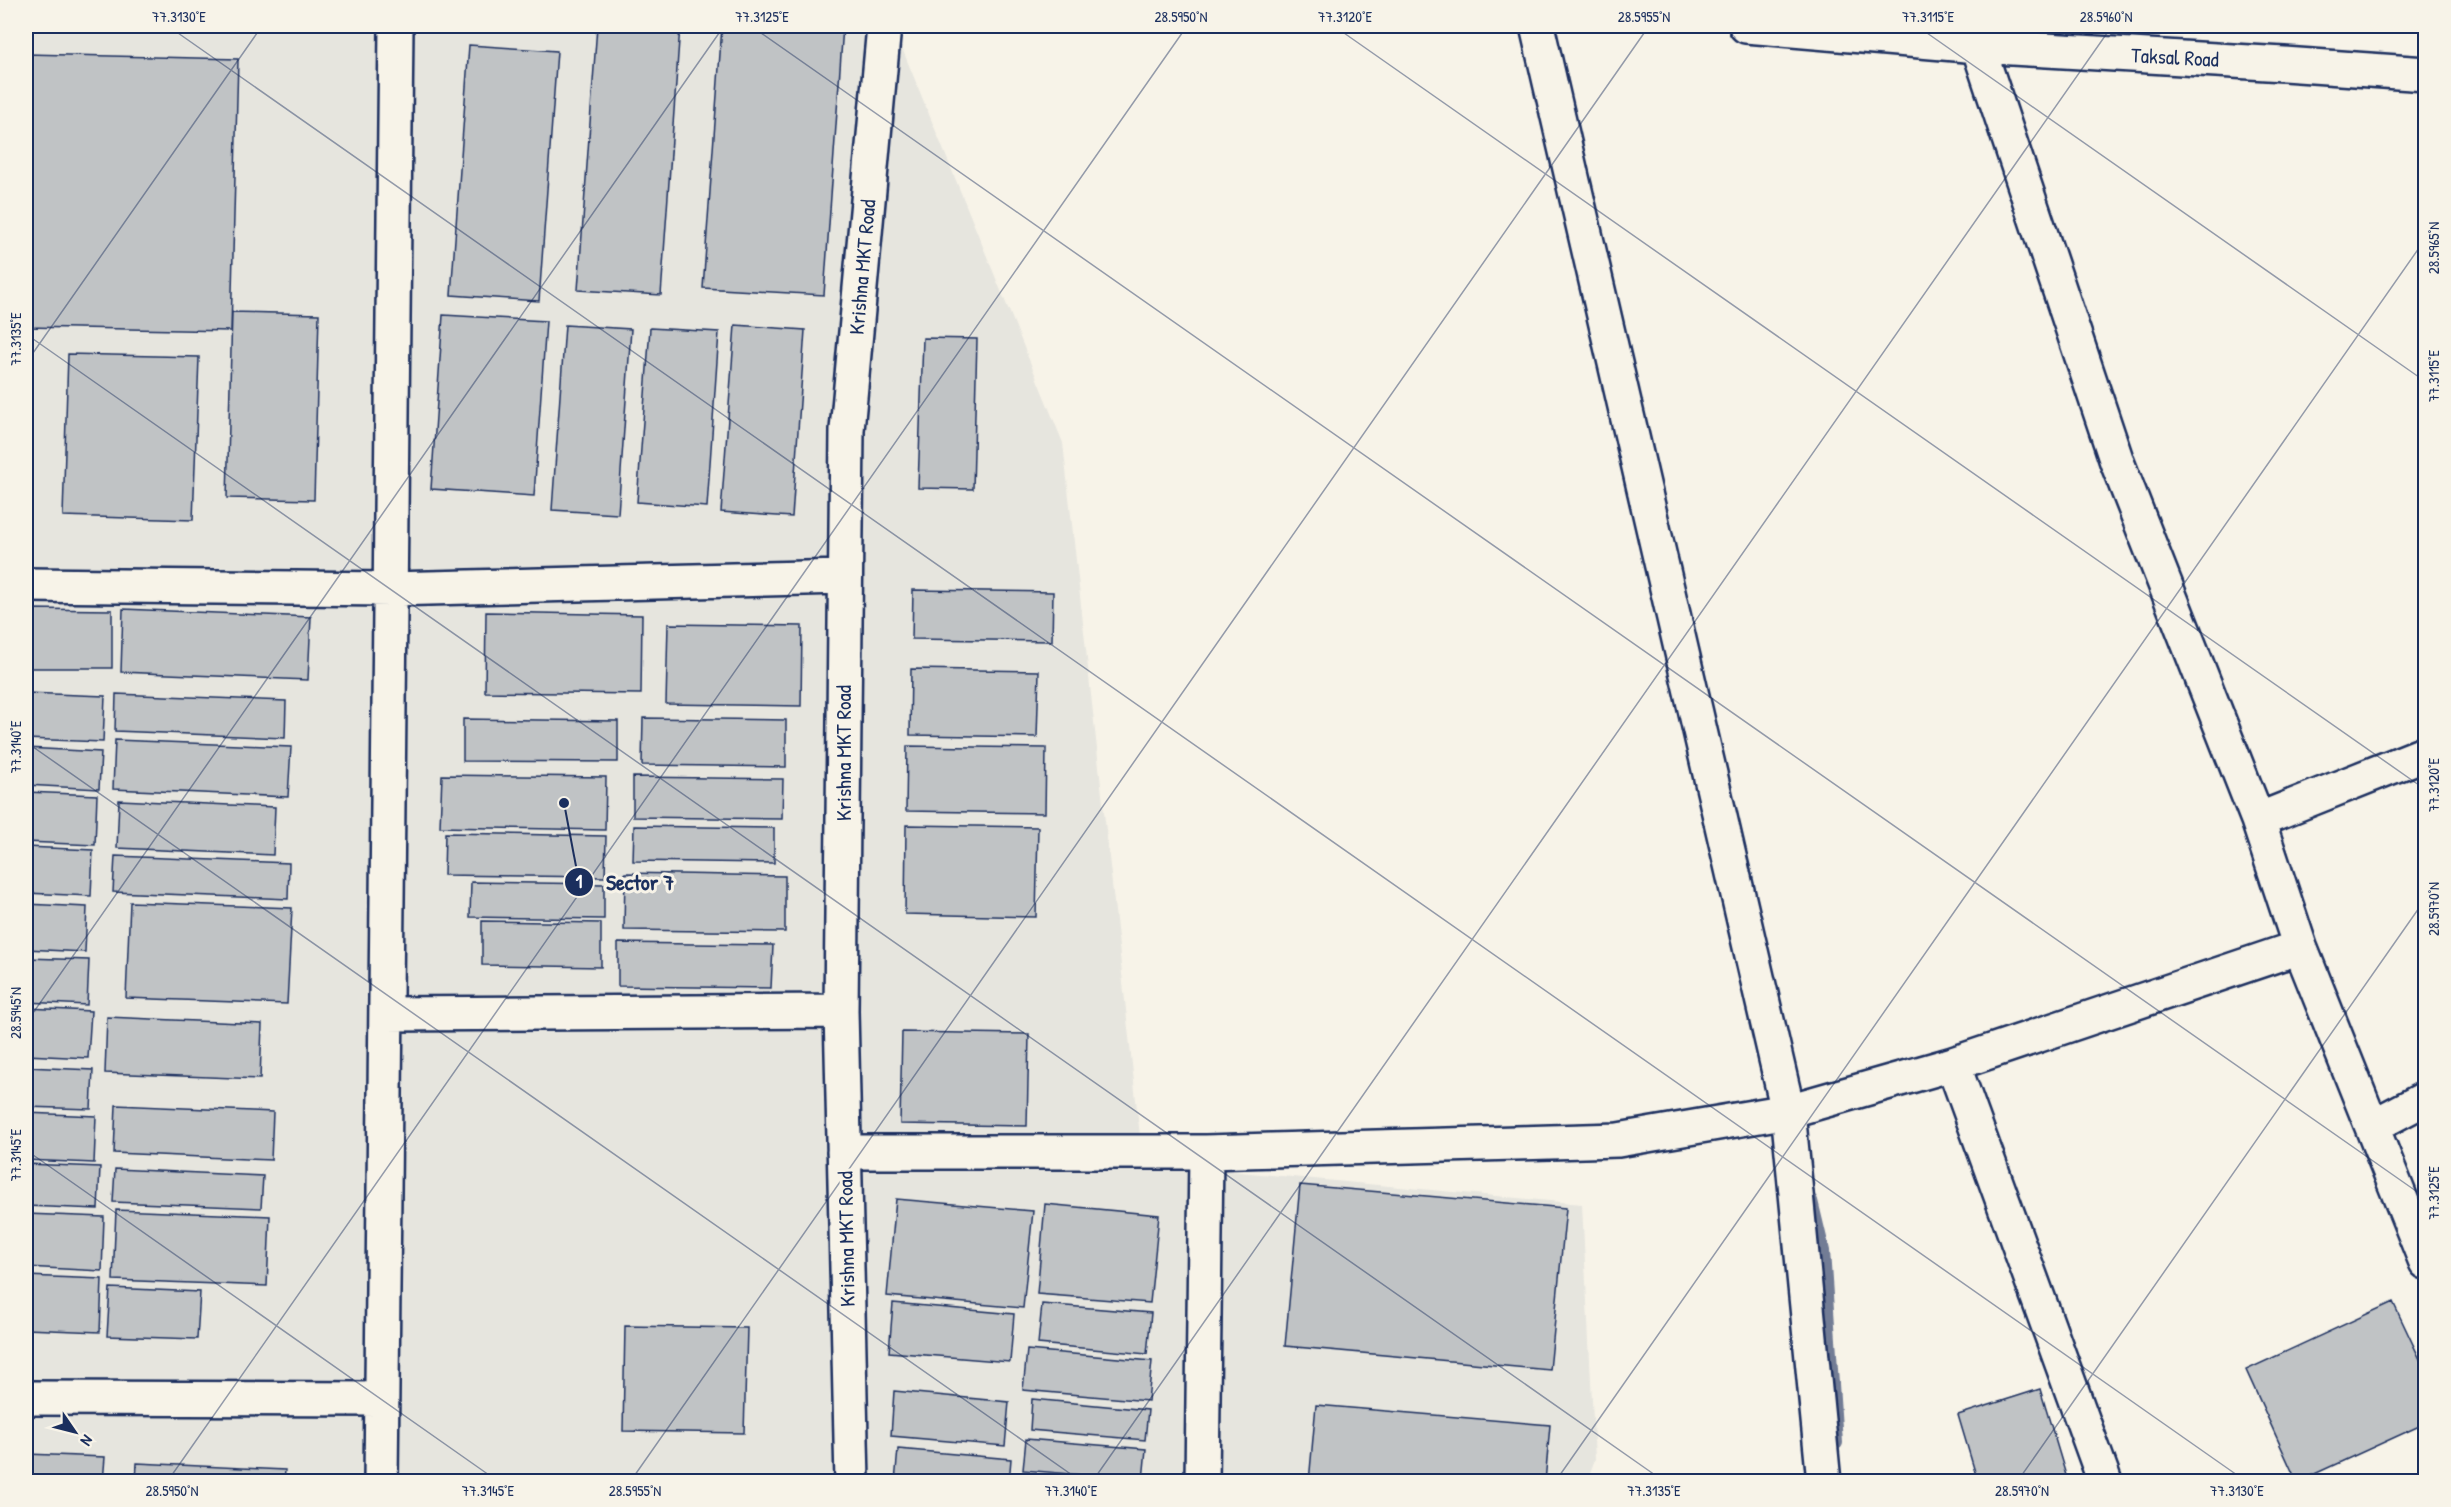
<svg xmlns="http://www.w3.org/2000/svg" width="2451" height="1507" viewBox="0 0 2451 1507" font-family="'Patrick Hand',sans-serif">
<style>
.built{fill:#e6e5de}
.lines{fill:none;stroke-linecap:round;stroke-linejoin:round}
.stream{stroke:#727c95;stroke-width:14}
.building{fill:#c0c3c5;stroke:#1b2f5e;stroke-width:1.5}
.minor-casing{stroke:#1b2f5e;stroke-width:38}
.minor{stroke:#f7f3e8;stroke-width:33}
.ticks{fill:none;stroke:#1b2f5e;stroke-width:1.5;stroke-opacity:0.45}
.labels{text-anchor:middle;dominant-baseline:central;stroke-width:6;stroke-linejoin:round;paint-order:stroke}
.street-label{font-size:21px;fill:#1b2f5e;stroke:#f7f3e8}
.leader{fill:none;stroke:#1b2f5e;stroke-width:2}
.callout-dot{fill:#1b2f5e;stroke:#f7f3e8;stroke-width:2}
.mark-label{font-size:18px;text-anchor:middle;font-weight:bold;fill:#fff}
.callout-label{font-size:22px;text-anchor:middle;font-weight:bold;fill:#1b2f5e;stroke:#f7f3e8;stroke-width:6;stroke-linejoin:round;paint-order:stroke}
.neatline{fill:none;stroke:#1b2f5e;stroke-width:2}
.ticks-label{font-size:15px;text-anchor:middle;fill:#1b2f5e}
</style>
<rect width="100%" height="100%" fill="#f7f3e8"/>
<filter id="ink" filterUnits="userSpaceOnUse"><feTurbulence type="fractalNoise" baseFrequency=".0167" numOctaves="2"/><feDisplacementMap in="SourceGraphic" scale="12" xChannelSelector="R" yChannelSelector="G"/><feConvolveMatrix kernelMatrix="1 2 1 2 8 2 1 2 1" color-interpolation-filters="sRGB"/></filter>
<g filter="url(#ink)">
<!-- built -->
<path class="built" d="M26 26H893L1063 443 1143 1163 1582 1204 1595 1459 1587 1481H26Z"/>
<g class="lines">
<!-- stream -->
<path class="stream" d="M1811 1201 1823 1251 1836 1443"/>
</g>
<!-- building -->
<path class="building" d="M597 26H680L661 295 578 290Z
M722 26H843L824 295 703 288Z
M469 45 557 51 539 301 451 295Z
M26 54 238 59 231 331 26 327Z
M232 312 319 314 314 500 227 498Z
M443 315 546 321 534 496 431 489Z
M565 325 631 329 618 514 552 510Z
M735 325 805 330 792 517 721 512Z
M650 328 719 332 707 507 637 502Z
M923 338 977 339 973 489 918 488Z
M68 354 199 357 193 520 63 516Z
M913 590 1053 592 1052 641 912 639Z
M26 609 112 610V668H26Z
M123 609 311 617 308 680 121 672Z
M486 612 642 615 641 694 485 692Z
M668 624 802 626 801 706 666 704Z
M911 669 1039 671 1037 737 910 735Z
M26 693 105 696 103 742 26 739Z
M116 694 286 701 285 738 115 731Z
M643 718 786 720V767L642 765Z
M463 719 618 721V762L463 761Z
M115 740 291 747 288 797 113 789Z
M907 746 1046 748 1045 813 906 811Z
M26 748 101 752 99 789 26 785Z
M442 775 606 777 605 830 440 827Z
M633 777 783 779 782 819 633 817Z
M26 792 97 795 95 845 26 842Z
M119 800 275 807 273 855 117 848Z
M906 825 1038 827 1036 917 905 914Z
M634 826 774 828V863L633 861Z
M445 833 606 836 605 877 444 875Z
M26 847 93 850 91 896 26 893Z
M115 856 289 863 288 899 113 892Z
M625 873 785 876V932L624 930Z
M471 882 604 884V919L470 917Z
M130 902 292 908 287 1004 126 998Z
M26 904 87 907 85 952 26 949Z
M482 921 601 923V967L482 965Z
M618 943 773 945 771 988 618 986Z
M26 958 89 960 87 1005 26 1002Z
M26 1008 91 1011 88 1058 26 1055Z
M107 1017 262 1024 260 1079 105 1073Z
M902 1032 1029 1034 1027 1126 900 1124Z
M26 1067 93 1070 91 1109 26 1107Z
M116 1105 273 1112 271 1160 114 1153Z
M26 1113 96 1116 94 1163 26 1160Z
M26 1164 100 1167 98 1209 26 1206Z
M115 1169 263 1176 261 1208 113 1202Z
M1300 1185 1566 1208 1550 1370 1285 1346Z
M896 1199 1033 1211 1023 1308 887 1296Z
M1045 1204 1159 1215 1150 1303 1037 1294Z
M116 1210 270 1216 267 1286 113 1280Z
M26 1214 104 1217 102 1271 26 1267Z
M26 1276 102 1279 100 1332 26 1329Z
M110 1288 200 1292 197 1339 107 1336Z
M2393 1302 2426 1372V1423L2297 1482 2246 1370Z
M893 1303 1014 1314 1010 1362 889 1352Z
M1042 1304 1151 1313 1147 1354 1038 1344Z
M625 1326 747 1328 744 1433 623 1431Z
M1027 1350 1152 1361 1148 1401 1023 1390Z
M2040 1389 2068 1482H1978L1958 1415Z
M894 1391 1009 1402 1005 1446 891 1436Z
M1032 1399 1148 1410 1145 1440 1030 1430Z
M1316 1405 1550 1425 1545 1482H1309Z
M1026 1439 1146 1449 1143 1480 1023 1470Z
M898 1449 1011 1459 1009 1482H895Z
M26 1454 105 1457 103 1482H26Z
M137 1463 285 1470 284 1482H136Z"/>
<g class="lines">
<defs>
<path id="minor" d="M1537 26 1788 1111 1824 1482
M1746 26 1978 46 2284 64 2426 74
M1978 46 2117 462 2258 820 2300 947 2426 1262
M26 585 390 589 844 577
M2258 820 2426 753
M386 1014 841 1011
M1953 1064 2105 1482
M2373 1126 2426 1098
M844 1152H1206L1618 1140 1788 1111 1953 1064 2300 947
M26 1398 381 1399
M381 1482 396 26
M852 1482 841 1011 847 430 884 26
M1202 1482 1206 1152"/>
</defs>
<!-- minor casing -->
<use href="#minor" class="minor-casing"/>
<!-- minor -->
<use href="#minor" class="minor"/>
</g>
</g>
<!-- ticks -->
<path class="ticks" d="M168 26 2247 1482M751 26 2426 1198M1334 26 2426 790M1917 26 2426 382M26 334 1665 1482M26 363 262 26M26 742 1082 1482M26 1023 724 26M26 1150 499 1482M167 1482 1187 26M630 1482 1649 26M1092 1482 2112 26M1555 1482 2426 238M2017 1482 2426 898"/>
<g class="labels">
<!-- street labels -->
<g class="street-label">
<text transform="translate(2175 57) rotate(3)">Taksal Road</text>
<text transform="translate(862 267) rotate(-85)">Krishna MKT Road</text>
<text transform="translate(843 753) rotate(-90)">Krishna MKT Road</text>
<text transform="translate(846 1239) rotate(-91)">Krishna MKT Road</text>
</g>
</g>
<!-- callouts -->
<path class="leader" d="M564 803L579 882"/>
<g class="callout-dot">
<circle cx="564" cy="803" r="6"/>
<circle cx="579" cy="882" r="15"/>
</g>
<g class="mark-label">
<text x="579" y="888">1</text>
</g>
<g class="callout-label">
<text x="640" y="890">Sector 7</text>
</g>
<!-- margin -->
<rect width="2451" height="1507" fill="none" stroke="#f7f3e8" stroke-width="66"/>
<!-- north arrow -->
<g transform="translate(75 1432) rotate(125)" stroke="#f7f3e8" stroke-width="4.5" paint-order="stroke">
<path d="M0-4.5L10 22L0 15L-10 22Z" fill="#1b2f5e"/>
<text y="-9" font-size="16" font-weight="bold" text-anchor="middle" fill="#1b2f5e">N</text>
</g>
<rect x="33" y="33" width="2385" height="1441" class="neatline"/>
<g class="ticks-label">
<text x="179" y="22">77.3130°E</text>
<text x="762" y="22">77.3125°E</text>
<text x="1181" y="22">28.5950°N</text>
<text x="1345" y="22">77.3120°E</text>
<text x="1644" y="22">28.5955°N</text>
<text x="1928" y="22">77.3115°E</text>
<text x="2106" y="22">28.5960°N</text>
<text transform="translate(2434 248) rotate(-90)" y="5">28.5965°N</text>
<text transform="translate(16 339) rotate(-90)" y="5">77.3135°E</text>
<text transform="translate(2434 376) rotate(-90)" y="5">77.3115°E</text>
<text transform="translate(16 747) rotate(-90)" y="5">77.3140°E</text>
<text transform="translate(2434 785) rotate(-90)" y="5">77.3120°E</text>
<text transform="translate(2434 909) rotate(-90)" y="5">28.5970°N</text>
<text transform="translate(16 1013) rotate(-90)" y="5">28.5945°N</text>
<text transform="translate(16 1155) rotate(-90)" y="5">77.3145°E</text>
<text transform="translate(2434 1193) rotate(-90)" y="5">77.3125°E</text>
<text x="172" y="1496">28.5950°N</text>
<text x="488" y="1496">77.3145°E</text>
<text x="635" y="1496">28.5955°N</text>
<text x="1071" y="1496">77.3140°E</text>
<text x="1654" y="1496">77.3135°E</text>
<text x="2022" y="1496">28.5970°N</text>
<text x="2237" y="1496">77.3130°E</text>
</g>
</svg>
